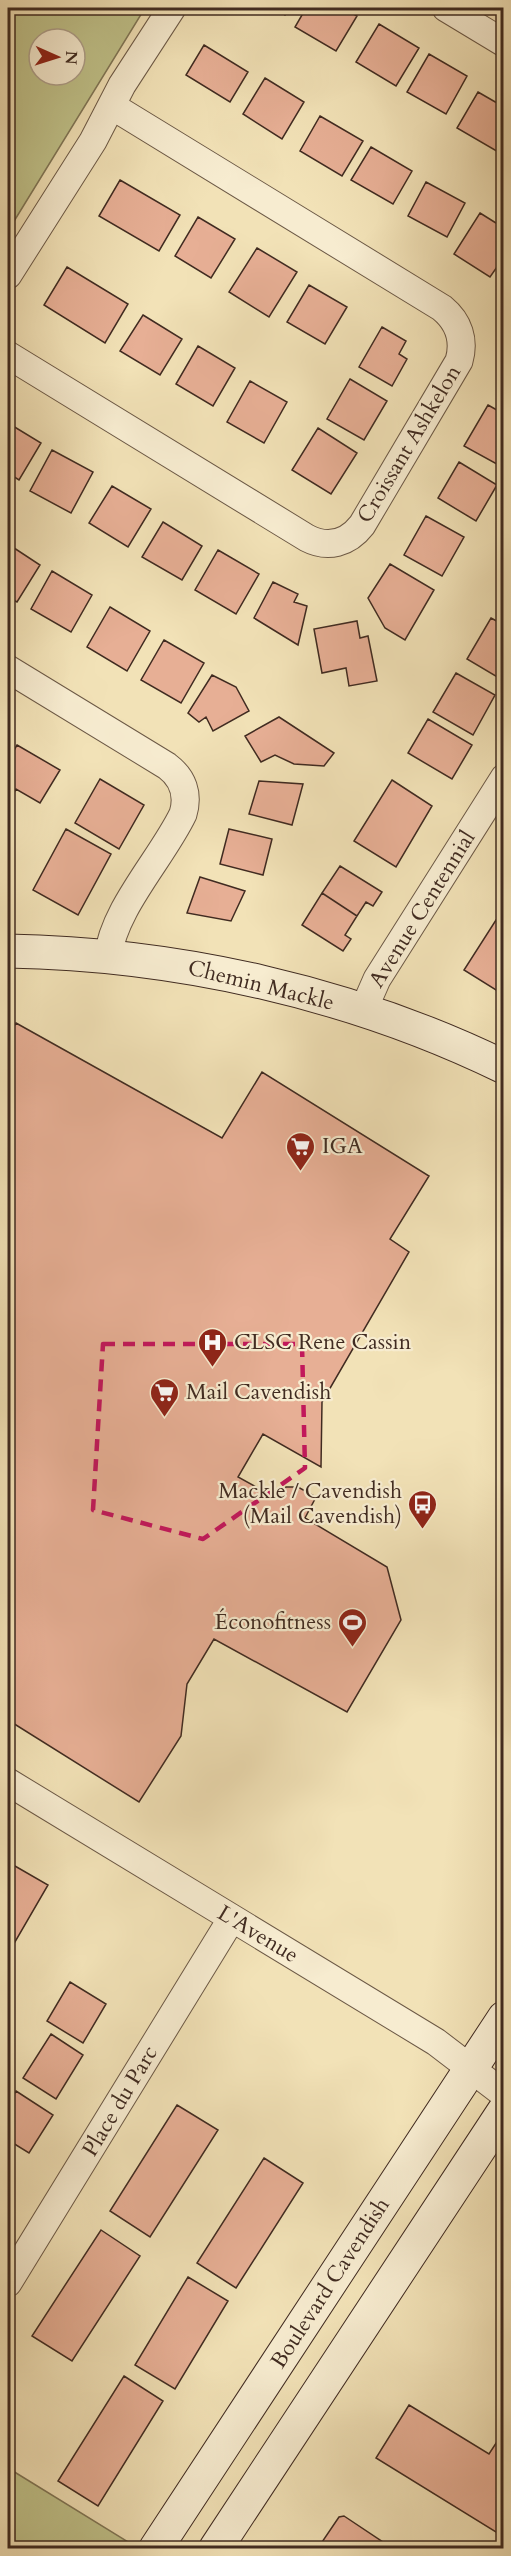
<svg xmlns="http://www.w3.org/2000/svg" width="511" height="2556" viewBox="0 0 511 2556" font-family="Cardo,serif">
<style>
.green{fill:#c0c28a;stroke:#807656;stroke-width:1.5;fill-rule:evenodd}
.building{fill:#e7af95;stroke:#402b21;stroke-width:1.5}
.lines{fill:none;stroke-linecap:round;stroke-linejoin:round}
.street-casing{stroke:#6c5946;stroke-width:29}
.secondary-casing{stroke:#402b21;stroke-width:35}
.street{stroke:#f7ecd0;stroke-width:27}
.secondary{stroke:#f7ecd0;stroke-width:33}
.marked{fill:none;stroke:#c2185b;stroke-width:4.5;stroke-dasharray:12 8;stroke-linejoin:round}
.labels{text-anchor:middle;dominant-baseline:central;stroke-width:4.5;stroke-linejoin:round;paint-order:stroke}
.street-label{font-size:22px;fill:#402b21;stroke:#f7ecd0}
.poi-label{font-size:22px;fill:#402b21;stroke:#f7ecd0;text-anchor:start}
</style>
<rect width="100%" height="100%" fill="#f2e2b7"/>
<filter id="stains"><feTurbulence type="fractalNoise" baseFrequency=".00333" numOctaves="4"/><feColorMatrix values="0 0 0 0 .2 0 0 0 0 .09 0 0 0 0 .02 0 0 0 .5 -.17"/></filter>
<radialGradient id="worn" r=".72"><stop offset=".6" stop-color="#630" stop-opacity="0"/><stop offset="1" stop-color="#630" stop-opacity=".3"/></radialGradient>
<!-- green -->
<path class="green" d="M8 8H145L8 231ZM39 39H75V75H39Z
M8 2468 133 2545 130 2548H8Z"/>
<!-- building -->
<path class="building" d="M273 8H289L285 15Z
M306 8H343L357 16 336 51 295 27Z
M379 24 419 48 396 86 356 62Z
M204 45 248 72 230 102 186 75Z
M429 54 467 76 446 114 407 92Z
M265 78 304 102 282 139 243 114Z
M478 92 504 107V147L500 153 457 128Z
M320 116 363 141 342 176 300 151Z
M371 147 412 171 393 204 351 180Z
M120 180 180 215 159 251 99 216Z
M426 182 465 203 447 237 408 216Z
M480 213 504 228V257L490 277 454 254Z
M198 217 235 239 211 278 175 256Z
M257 248 297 272 269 317 229 292Z
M67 267 128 304 105 343 44 305Z
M309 285 347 307 325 344 287 322Z
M143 315 182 339 160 375 120 351Z
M382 327 406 341 399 354 407 359 392 386 359 367Z
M198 346 235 368 213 406 176 384Z
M350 379 387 401 364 440 327 419Z
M250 381 287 402 264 443 227 422Z
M488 405 504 414V468L464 446Z
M8 423 41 443 19 480 8 473Z
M318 428 357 453 331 494 292 470Z
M52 450 93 472 71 513 30 491Z
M459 462 497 485 476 521 438 498Z
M112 486 151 509 128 547 89 523Z
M426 516 464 537 442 576 404 555Z
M163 522 202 546 182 580 142 557Z
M8 544 40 565 17 602 8 597Z
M218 550 259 574 236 614 195 590Z
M390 564 434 590 405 640 385 628 368 598Z
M52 571 92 595 71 632 31 609Z
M273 582 298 594 294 602 307 606 298 645 254 618Z
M110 607 150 631 127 671 87 647Z
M491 618 504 625V681L467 659Z
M357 621 360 638 368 636 377 681 349 686 346 668 322 673 314 629Z
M164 640 204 663 181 703 141 680Z
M456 673 495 695 473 735 433 712Z
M212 675 236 687 249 711 213 731 206 717 199 722 188 713Z
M279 717 334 753 324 766 294 764 275 755 261 762 245 736Z
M428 719 472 745 452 779 408 753Z
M17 745 60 770 40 803 16 789 14 793 8 789V762Z
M100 779 144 805 119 849 75 823Z
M392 780 432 806 396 867 354 841Z
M259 781 303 784 292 825 249 814Z
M66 829 111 854 78 915 33 890Z
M229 829 272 839 263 875 220 864Z
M340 866 382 892 373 906 366 902 357 916 322 893Z
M200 877 245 891 231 921 187 913Z
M322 893 357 916 345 935 351 939 343 951 302 925Z
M496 920 504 924V995L464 970Z
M16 1023 222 1138 262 1072 429 1176 390 1239 409 1252 322 1402 321 1467 263 1434 238 1477 276 1498 286 1487H298L316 1497 305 1518 387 1567 401 1620 347 1712 214 1639 187 1684 181 1736 139 1802 8 1720V1037Z
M8 1862 48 1885 8 1954Z
M70 1982 106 2004 83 2043 47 2021Z
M51 2034 83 2055 56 2099 23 2078Z
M16 2091 53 2115 29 2153 8 2140V2104Z
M177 2105 218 2130 150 2237 110 2211Z
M264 2158 303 2183 236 2288 197 2263Z
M101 2230 140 2256 72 2361 32 2336Z
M188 2277 228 2301 175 2389 135 2365Z
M124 2376 163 2401 98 2506 58 2481Z
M409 2405 489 2454 504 2431V2537L376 2458Z
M344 2516 392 2548H318L339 2517Z"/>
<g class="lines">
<defs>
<path id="street" d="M446 8 504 43
M8 275 93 141 122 85 172 8
M8 355 307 538C328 549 348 543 362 525L459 361C465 340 459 322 442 308L112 106
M8 669 167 766C183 778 189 794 183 814 162 858 113 909 108 957
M363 1011 377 979 504 778
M8 1782 436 2042 504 2094
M8 2283 232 1918"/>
<path id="secondary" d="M8 951C177 954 350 992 504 1067
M156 2548 504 2018
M216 2548 504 2111"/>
</defs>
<!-- street casing -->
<use href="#street" class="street-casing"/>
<!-- secondary casing -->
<use href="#secondary" class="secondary-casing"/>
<!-- street -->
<use href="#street" class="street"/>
<!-- secondary -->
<use href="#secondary" class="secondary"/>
</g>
<!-- marked area -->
<path class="marked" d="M103 1344H302L305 1468 203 1539 93 1510Z"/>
<!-- icons -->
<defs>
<symbol id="supermarket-pin" viewBox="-11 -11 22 30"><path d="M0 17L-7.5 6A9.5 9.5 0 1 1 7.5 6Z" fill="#8f2418" stroke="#f7ecd0"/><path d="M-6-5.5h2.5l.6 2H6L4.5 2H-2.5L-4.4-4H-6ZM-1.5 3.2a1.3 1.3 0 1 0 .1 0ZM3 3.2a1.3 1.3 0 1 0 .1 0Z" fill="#fff"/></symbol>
<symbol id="hospital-pin" viewBox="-11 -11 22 30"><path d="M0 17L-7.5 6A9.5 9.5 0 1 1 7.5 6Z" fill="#8f2418" stroke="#f7ecd0"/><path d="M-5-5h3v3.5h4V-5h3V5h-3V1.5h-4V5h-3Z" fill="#fff"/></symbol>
<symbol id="bus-pin" viewBox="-11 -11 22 30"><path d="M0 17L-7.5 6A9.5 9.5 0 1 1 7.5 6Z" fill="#8f2418" stroke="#f7ecd0"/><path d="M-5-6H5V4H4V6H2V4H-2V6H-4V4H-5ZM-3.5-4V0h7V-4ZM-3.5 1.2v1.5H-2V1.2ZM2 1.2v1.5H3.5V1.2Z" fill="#fff"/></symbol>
<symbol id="stadium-pin" viewBox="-11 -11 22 30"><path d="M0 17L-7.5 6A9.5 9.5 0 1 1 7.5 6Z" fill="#8f2418" stroke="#f7ecd0"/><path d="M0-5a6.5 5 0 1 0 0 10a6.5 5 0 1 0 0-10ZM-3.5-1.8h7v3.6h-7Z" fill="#fff"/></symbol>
</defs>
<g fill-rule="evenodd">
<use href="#supermarket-pin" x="284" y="1130" width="33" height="45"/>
<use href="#hospital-pin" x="196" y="1326" width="33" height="45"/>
<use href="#supermarket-pin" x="148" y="1376" width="33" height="45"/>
<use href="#bus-pin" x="406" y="1488" width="33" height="45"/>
<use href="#stadium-pin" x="336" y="1606" width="33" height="45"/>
</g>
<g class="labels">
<!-- street labels -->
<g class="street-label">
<text transform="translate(409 444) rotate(-59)">Croissant Ashkelon</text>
<text transform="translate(422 909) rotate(-58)">Avenue Centennial</text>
<text transform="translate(261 985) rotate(14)">Chemin Mackle</text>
<text transform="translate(258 1934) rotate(31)">L'Avenue</text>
<text transform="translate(120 2101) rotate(-59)">Place du Parc</text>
<text transform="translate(330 2283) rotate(-57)">Boulevard Cavendish</text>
</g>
<!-- poi labels -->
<g class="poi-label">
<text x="322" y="1146">IGA</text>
<text x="234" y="1342">CLSC Rene Cassin</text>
<text x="186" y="1392">Mail Cavendish</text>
<text x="402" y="1491" text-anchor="end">Mackle / Cavendish<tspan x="402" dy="25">(Mail Cavendish)</tspan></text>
<text x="331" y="1622" text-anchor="end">Éconofitness</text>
</g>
</g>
<!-- margin -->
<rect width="511" height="2556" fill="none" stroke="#f2e2b7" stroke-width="30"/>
<rect x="9" y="9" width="493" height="2538" fill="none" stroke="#402b21" stroke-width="3"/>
<rect x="15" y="15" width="481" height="2526" fill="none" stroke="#402b21" stroke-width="1.5"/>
<!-- north arrow -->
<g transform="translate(57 57) rotate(93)"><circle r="28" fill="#f7ecd0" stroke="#ae9f8a" stroke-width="1.5"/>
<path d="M0-4.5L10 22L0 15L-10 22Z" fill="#8f2418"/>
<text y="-9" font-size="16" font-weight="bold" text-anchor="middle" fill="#402b21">N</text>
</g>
<rect width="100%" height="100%" filter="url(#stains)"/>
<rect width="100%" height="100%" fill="url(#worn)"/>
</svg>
